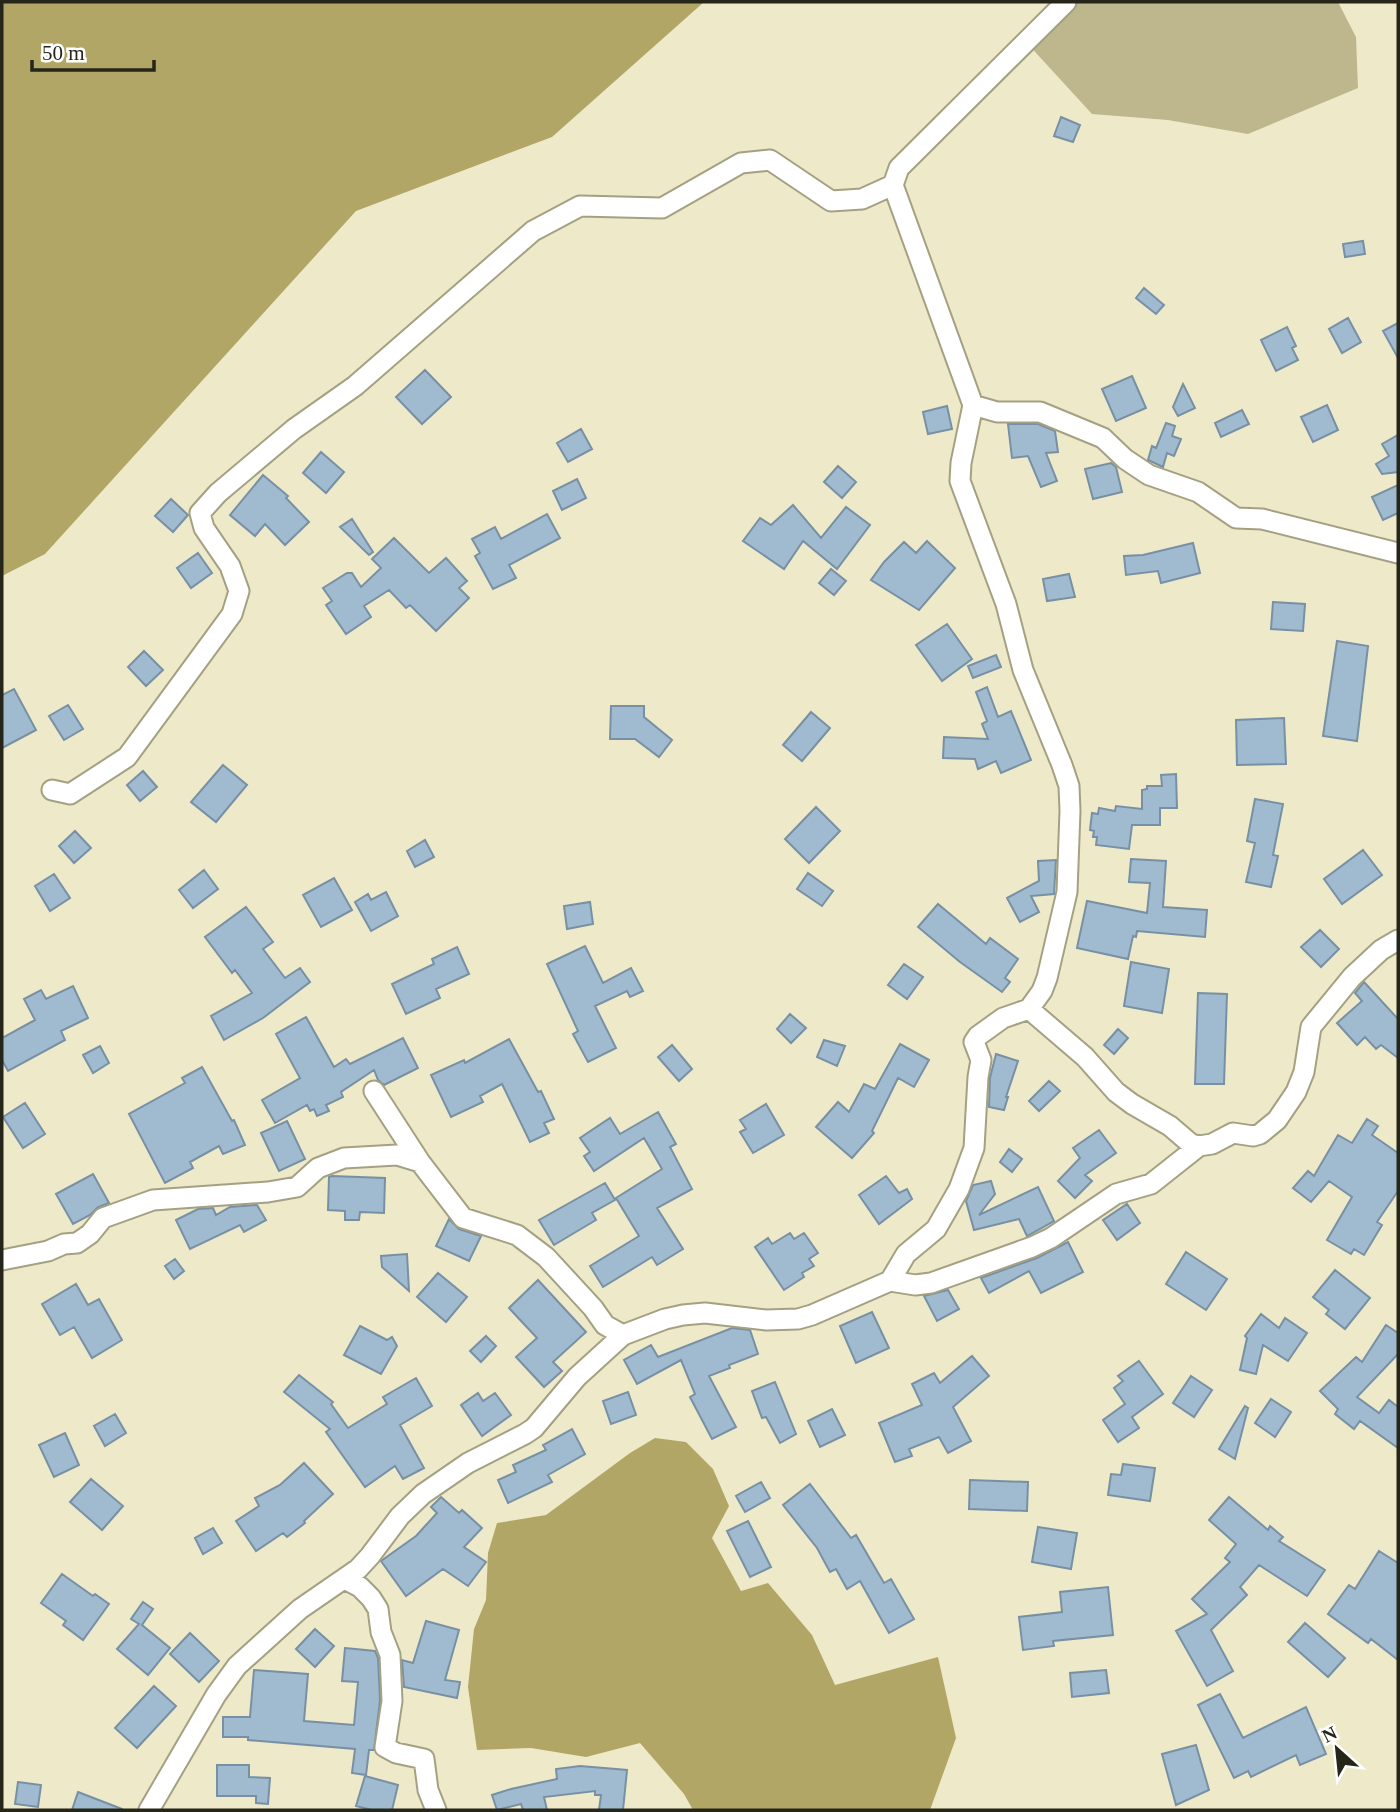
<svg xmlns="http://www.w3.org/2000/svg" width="1400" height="1812" viewBox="0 0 1400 1812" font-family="'Times New Roman',serif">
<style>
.green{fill:#beb78d}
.water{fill:#b1a665}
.building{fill:#a0bbd0;stroke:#7790a4;stroke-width:2}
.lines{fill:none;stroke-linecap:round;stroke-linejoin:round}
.street-casing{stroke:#a4a082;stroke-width:23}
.street{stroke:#fff;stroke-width:19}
</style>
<rect width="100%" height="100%" fill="#eee9c9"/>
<!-- green -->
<path class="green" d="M1071 2H1338L1356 37 1358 88 1248 134 1168 120 1092 114 1026 42Z"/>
<!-- water -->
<path class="water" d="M2 2H704L552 137 356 211 45 554 2 576Z
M655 1438 686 1442 713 1469 729 1506 712 1538 741 1591 768 1583 812 1635 835 1685 938 1657 956 1738 930 1810H693L684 1794 640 1743 586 1757 531 1748 477 1750 468 1687 474 1629 486 1600 488 1553 497 1523 546 1515 630 1453Z"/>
<!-- building -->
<path class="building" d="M1061 117 1080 125 1073 142 1054 136Z
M1363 241 1365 254 1345 257 1343 244Z
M1144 288 1164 305 1156 314 1136 298Z
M1348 318 1361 342 1342 353 1329 329Z
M1398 323V358L1383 331Z
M1287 327 1296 346 1292 348 1298 360 1276 371 1261 340Z
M425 370 451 397 422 424 396 397Z
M1132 376 1146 408 1116 421 1102 389Z
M1183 384 1195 408 1178 416 1173 407Z
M1327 405 1338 430 1313 442 1301 417Z
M947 406 952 429 928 434 923 412Z
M1242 410 1249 424 1221 437 1215 423Z
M1166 423 1175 426 1172 436 1181 439 1174 456 1167 453 1163 467 1148 460 1152 446 1156 448Z
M1008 424H1038L1055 431 1058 452 1046 453 1057 481 1041 487 1028 456 1012 458Z
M581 429 592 449 568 462 557 443Z
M1398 435V472L1382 474 1376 464 1389 456 1382 444Z
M321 452 344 472 326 493 303 473Z
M1111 463 1116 467 1122 492 1093 499 1085 469Z
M838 466 856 482 842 498 824 482Z
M263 475 288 496 286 498 309 522 285 545 265 524 255 536 230 515Z
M577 479 586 498 562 510 553 491Z
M1398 485V513L1383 520 1372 497Z
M171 499 188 515 173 532 155 516Z
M793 505 821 538 846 507 870 525 837 569 803 541 784 569 743 541 760 518 771 525Z
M547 514 560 538 509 565 516 578 493 589 475 556 480 553 472 539 495 527 501 539Z
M352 519 373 552 369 555 340 527Z
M394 538 429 573 446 558 467 581 459 588 469 598 436 631 410 605 406 608 389 590 364 606 371 617 346 634 326 605 332 601 323 588 347 573H352L361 587 381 568 372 559Z
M927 541 955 568 919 610 871 580 884 562 904 542 916 553Z
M1193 543 1200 573 1161 583 1158 571 1126 575 1124 556 1143 555Z
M198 553 212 573 191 588 177 568Z
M831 569 846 581 834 595 819 583Z
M1069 574 1075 597 1047 601 1043 579Z
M1273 602 1305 604 1303 631 1271 629Z
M947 624 972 659 942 681 916 645Z
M1337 641 1368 646 1357 741 1323 736Z
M144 651 163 670 146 686 128 667Z
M996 655 1001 667 973 678 968 666Z
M987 687 998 717 1011 711 1031 760 1001 773 996 761 978 769 975 759 943 758 944 737 988 739 982 724 987 721 976 692Z
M14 689 36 730 2 748V695Z
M68 705 83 729 64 740 49 716Z
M611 706H644V717L672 740 659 757 635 739H610Z
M811 712 830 728 802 761 783 745Z
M1284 718 1286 764 1237 765 1236 720Z
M223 765 247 785 216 822 191 802Z
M143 771 157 787 140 801 127 785Z
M1176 774 1177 808H1160V825H1132L1129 849 1096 845 1097 837H1093L1094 831 1090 830 1092 813 1098 814 1099 808 1115 811 1116 806 1142 809V790L1147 789V786H1162L1161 775Z
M1255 799 1283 804 1273 855 1278 856 1271 887 1246 882 1255 843 1247 841Z
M816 807 840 831 809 863 785 839Z
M75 831 91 848 74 863 59 846Z
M425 840 434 857 415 867 407 851Z
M1363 850 1382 875 1342 904 1324 879Z
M1131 859 1166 861 1163 907 1207 910 1205 937 1137 931 1136 937 1133 936 1128 959 1077 948 1087 901 1147 913 1150 883 1129 882Z
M1056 860 1054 894 1031 896 1039 912 1020 922 1007 898 1039 881 1038 861Z
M204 870 218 889 193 908 179 890Z
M808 873 833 891 822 906 797 889Z
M54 874 70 898 50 911 35 886Z
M334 878 352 910 321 927 303 895Z
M386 892 398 916 371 931 355 902 368 894 371 900Z
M590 902 593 924 567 929 564 906Z
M938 904 986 944 990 938 1018 959 1005 978 1010 982 1002 992 960 962 918 927Z
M246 907 273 942 263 949 285 978 300 968 310 982 263 1018 224 1040 211 1016 252 993 235 970 232 973 205 937Z
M1320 930 1339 949 1321 967 1301 947Z
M585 946 603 983 631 968 643 991 630 997 627 991 595 1006 616 1048 588 1062 573 1034 578 1031 547 964Z
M457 947 469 974 436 989 440 998 406 1014 392 984 434 964 432 959Z
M1131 962 1169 969 1162 1013 1124 1006Z
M904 964 923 977 907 999 888 985Z
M1364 982 1398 1019V1058L1381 1045 1376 1049 1365 1037 1357 1045 1337 1023 1362 1001 1355 993Z
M73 986 88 1018 61 1031 65 1040 8 1071 2 1060V1038L35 1020 24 999 41 990 46 999Z
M1198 993 1227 994 1224 1084H1195Z
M790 1014 806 1028 791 1043 777 1029Z
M306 1017 334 1067 346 1059 350 1064 403 1038 418 1068 384 1085 378 1080 374 1070 341 1092 343 1097 326 1105 329 1111 317 1116 314 1109 310 1111 307 1105 275 1123 262 1100 300 1078 276 1034Z
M1118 1029 1128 1038 1114 1054 1104 1045Z
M509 1039 538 1092 541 1091 554 1119 544 1123 549 1133 530 1142 502 1084 480 1096 483 1102 451 1117 431 1075 464 1060 465 1063Z
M824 1040 845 1046 837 1066 817 1057Z
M900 1044 929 1060 914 1087 898 1078 872 1131 874 1133 852 1158 816 1127 838 1102 849 1112 864 1084 875 1089Z
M672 1045 692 1069 679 1081 658 1057Z
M100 1046 109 1063 93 1073 83 1055Z
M996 1054 1018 1061 1006 1097H1008L1004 1110 989 1107 990 1078Z
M202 1067 232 1121 234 1120 245 1145 223 1154 219 1146 190 1162 193 1168 165 1183 129 1114 185 1083 182 1078Z
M1049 1081 1060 1091 1039 1111 1029 1101Z
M25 1103 45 1134 23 1148 3 1117Z
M766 1104 784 1135 753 1153 740 1132 746 1129 740 1120Z
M658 1112 676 1144 670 1147 692 1189 657 1208 683 1249 657 1265 652 1257 603 1287 590 1266 639 1236 616 1198 662 1169 644 1138 594 1171 584 1156 590 1152 580 1138 610 1118 620 1134Z
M1367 1119 1378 1126 1372 1135 1398 1153V1191L1377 1222 1382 1225 1364 1255 1354 1249 1351 1254 1327 1240 1352 1197 1329 1181 1311 1202 1293 1188 1308 1171 1314 1176 1338 1135 1352 1143Z
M287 1121 305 1159 279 1171 261 1133Z
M1099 1130 1116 1153 1085 1175 1092 1181 1075 1198 1058 1181 1080 1158 1073 1148Z
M1009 1149 1022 1159 1012 1172 1000 1162Z
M93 1174 109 1203 98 1207 90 1215 73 1224 56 1194Z
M332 1176 385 1178 384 1213 360 1212 359 1220H345V1211L328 1210 329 1177Z
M886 1176 899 1193 907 1189 912 1199 879 1224 859 1195Z
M991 1181 995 1194 979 1215 1038 1187 1054 1221 1027 1236 1019 1219 974 1230 966 1201 973 1185Z
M605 1183 615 1200 592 1213 596 1220 554 1245 539 1220Z
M1127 1204 1140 1223 1117 1240 1103 1220Z
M257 1205 266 1220 244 1232 240 1225 190 1249 176 1220 198 1209 213 1208 216 1215 230 1207Z
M449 1219 459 1229 481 1236 469 1261 436 1246Z
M790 1233 794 1239 804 1233 818 1253 809 1259 814 1266 802 1273 804 1277 784 1290 755 1247 768 1238 772 1244Z
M1068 1242 1083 1272 1041 1293 1029 1271 989 1293 981 1278 1037 1258Z
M1186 1252 1227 1279 1206 1310 1166 1284Z
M407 1254 409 1291 382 1267 381 1256Z
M175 1259 184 1271 174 1279 165 1266Z
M1335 1270 1370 1298 1345 1329 1326 1314 1329 1310 1313 1297Z
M438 1273 467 1297 446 1322 417 1297Z
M538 1280 586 1332 553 1362 562 1371 544 1387 516 1357 537 1338 509 1308Z
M76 1284 88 1305 99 1299 122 1340 92 1358 74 1327 60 1335 42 1304Z
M948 1290 959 1309 937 1321 924 1296Z
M872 1312 889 1348 856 1363 840 1326Z
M1261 1314 1279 1328 1285 1318 1307 1333 1288 1361 1263 1345 1256 1374 1240 1370 1247 1338 1245 1336Z
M1386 1325 1398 1333V1354L1357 1397 1379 1413 1389 1400 1398 1407V1448L1360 1421 1354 1429 1335 1414 1338 1409 1320 1391 1356 1357 1362 1362Z
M360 1326 387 1340 392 1337 397 1346 381 1374 344 1355Z
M732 1328 750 1330 758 1354 729 1365 730 1368 709 1376 736 1427 712 1439 690 1397 695 1394 681 1360 637 1384 624 1360 651 1345 658 1357Z
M486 1336 496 1346 481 1362 470 1351Z
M972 1356 989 1376 953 1407 971 1441 948 1453 939 1437 909 1449 912 1456 895 1462 879 1423 922 1405 912 1384 934 1373 940 1383Z
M1139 1361 1163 1394 1132 1417 1139 1428 1118 1442 1103 1420 1125 1404 1114 1388 1123 1381 1118 1376Z
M299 1375 333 1402 331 1404 348 1428 387 1404 383 1397 416 1378 432 1406 400 1425 424 1468 403 1479 395 1466 365 1487 326 1432 330 1429 284 1392Z
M1191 1376 1212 1390 1194 1417 1173 1403Z
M775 1382 796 1434 780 1443 766 1417 762 1418 752 1391Z
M628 1392 636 1415 611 1424 603 1401Z
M478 1393 483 1401 495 1393 511 1415 482 1436 461 1405Z
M1271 1399 1291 1412 1275 1437 1255 1423Z
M1245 1406 1248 1408 1235 1459 1219 1449Z
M832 1409 845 1435 820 1447 808 1421Z
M115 1414 126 1433 105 1446 94 1426Z
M572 1429 585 1454 548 1475 552 1482 508 1503 498 1480 516 1472 513 1465 546 1450 543 1445Z
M65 1433 79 1465 54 1477 39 1445Z
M304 1463 333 1494 304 1521 305 1523 287 1537 283 1533 256 1551 236 1521 259 1506 255 1498 280 1485Z
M1123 1464 1155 1468 1150 1501 1108 1495 1111 1474 1121 1475Z
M91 1479 123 1506 102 1530 70 1502Z
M970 1480 1028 1482 1027 1511 969 1509Z
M761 1482 770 1498 745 1512 736 1496Z
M810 1484 851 1538 856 1535 884 1583 891 1579 914 1619 889 1633 860 1581 847 1589 836 1569 830 1572 817 1548 783 1505Z
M441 1497 459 1513 462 1510 482 1528 464 1547 486 1562 468 1586 443 1569 406 1596 381 1561 416 1536 437 1513 431 1507Z
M1229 1497 1268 1530 1270 1526 1283 1537 1279 1541 1325 1570 1307 1596 1259 1565 1240 1587 1247 1595 1211 1630 1233 1671 1207 1686 1176 1631 1207 1614 1192 1599 1230 1562 1225 1558 1236 1544 1209 1520Z
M748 1521 771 1567 750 1577 727 1531Z
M1038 1527 1077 1533 1071 1569 1032 1562Z
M213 1528 222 1543 203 1554 195 1538Z
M1379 1551 1398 1563V1660L1371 1639 1368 1643 1328 1614 1349 1585 1355 1589Z
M62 1574 93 1596 95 1594 109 1604 83 1640 63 1625 66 1621 41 1603Z
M1108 1587 1113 1635 1053 1641 1054 1646 1023 1650 1019 1617 1062 1612 1060 1592Z
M143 1602 153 1609 142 1625 170 1648 148 1675 117 1649 139 1624 131 1619Z
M426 1621 459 1630 445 1680 460 1682 457 1698 404 1687 402 1660 413 1663Z
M1305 1623 1345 1658 1328 1677 1288 1642Z
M315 1629 334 1646 315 1667 296 1649Z
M190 1633 219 1661 199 1682 170 1654Z
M345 1648 375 1651 378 1658 380 1700 374 1750H369L366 1775 352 1773 355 1749 248 1740V1737H223V1717H250L254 1670 308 1674 304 1721 354 1725 358 1682 342 1681Z
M1106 1670 1109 1693 1072 1697 1070 1673Z
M154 1686 176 1706 137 1748 115 1728Z
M1220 1694 1243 1738 1306 1707 1326 1754 1300 1765 1296 1755 1251 1777 1248 1771 1234 1778 1198 1705Z
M1196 1745 1209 1790 1176 1805 1162 1754Z
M217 1765H249V1777L270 1778 268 1804 256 1803V1796H217Z
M580 1766 627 1770 623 1810H599L601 1795H595V1791L544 1797 547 1810H523L521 1804 497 1810 492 1795 511 1789 557 1779 556 1769Z
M365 1776 398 1785 392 1810H372L356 1806Z
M18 1782 41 1785 38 1807 15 1804Z
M78 1792 122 1809V1810H72Z"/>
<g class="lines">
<defs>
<path id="street" d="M973 405 997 412H1040L1103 438 1125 459 1149 475 1198 492 1236 518 1262 519 1398 553
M52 790 70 794 127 757 232 614 239 591 230 566 204 528 200 513 218 493 294 429 355 386 533 231 580 206 662 208 741 163 770 160 831 201 862 199 893 185
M1029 1009 1085 1057 1116 1092 1132 1104 1170 1126 1191 1144 1199 1146 1212 1144 1233 1133 1253 1136 1260 1134 1277 1120 1296 1092 1304 1072 1311 1027 1352 977 1381 950 1398 940
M374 1091 420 1162
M2 1260 48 1251 64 1244 77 1243 90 1234 103 1218 153 1200 268 1192 297 1187 318 1168 344 1158 397 1155 420 1162 463 1218 517 1235 546 1257 593 1308 605 1325 623 1335
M890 1281 915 1285 931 1283 1032 1247 1051 1238 1116 1194 1151 1184 1199 1146
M345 1579 360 1587 371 1598 378 1609 381 1632 390 1655 392 1701 385 1747 396 1753 424 1759 428 1790 436 1810
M149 1810 216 1695 237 1666 300 1609 358 1569 370 1556 400 1516 423 1494 468 1463 525 1434 534 1428 577 1377 623 1335 665 1319 683 1315 705 1313 766 1320 798 1319 812 1315 890 1281 906 1254 936 1229 959 1189 974 1148 978 1077 981 1060 974 1042 978 1036 1003 1018 1029 1009 1042 991 1047 978 1067 892 1070 811 1069 786 1062 765 1023 670 1006 604 960 481 961 463 973 405 893 185 899 168 1066 2"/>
</defs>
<!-- street casing -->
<use href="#street" class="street-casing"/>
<!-- street -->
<use href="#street" class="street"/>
</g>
<!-- border -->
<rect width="1400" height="1812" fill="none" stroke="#262519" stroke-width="7"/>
<!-- north arrow -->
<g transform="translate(1337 1749) rotate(333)" stroke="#ffffff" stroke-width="5" paint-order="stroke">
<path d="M0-5L12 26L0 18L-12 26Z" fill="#262519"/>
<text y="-10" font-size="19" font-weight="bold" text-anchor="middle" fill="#262519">N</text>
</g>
<!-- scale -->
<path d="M32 60v10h122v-10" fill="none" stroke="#262519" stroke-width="3.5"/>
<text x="42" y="60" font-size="21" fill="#262519" stroke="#ffffff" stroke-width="5" paint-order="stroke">50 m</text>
</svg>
